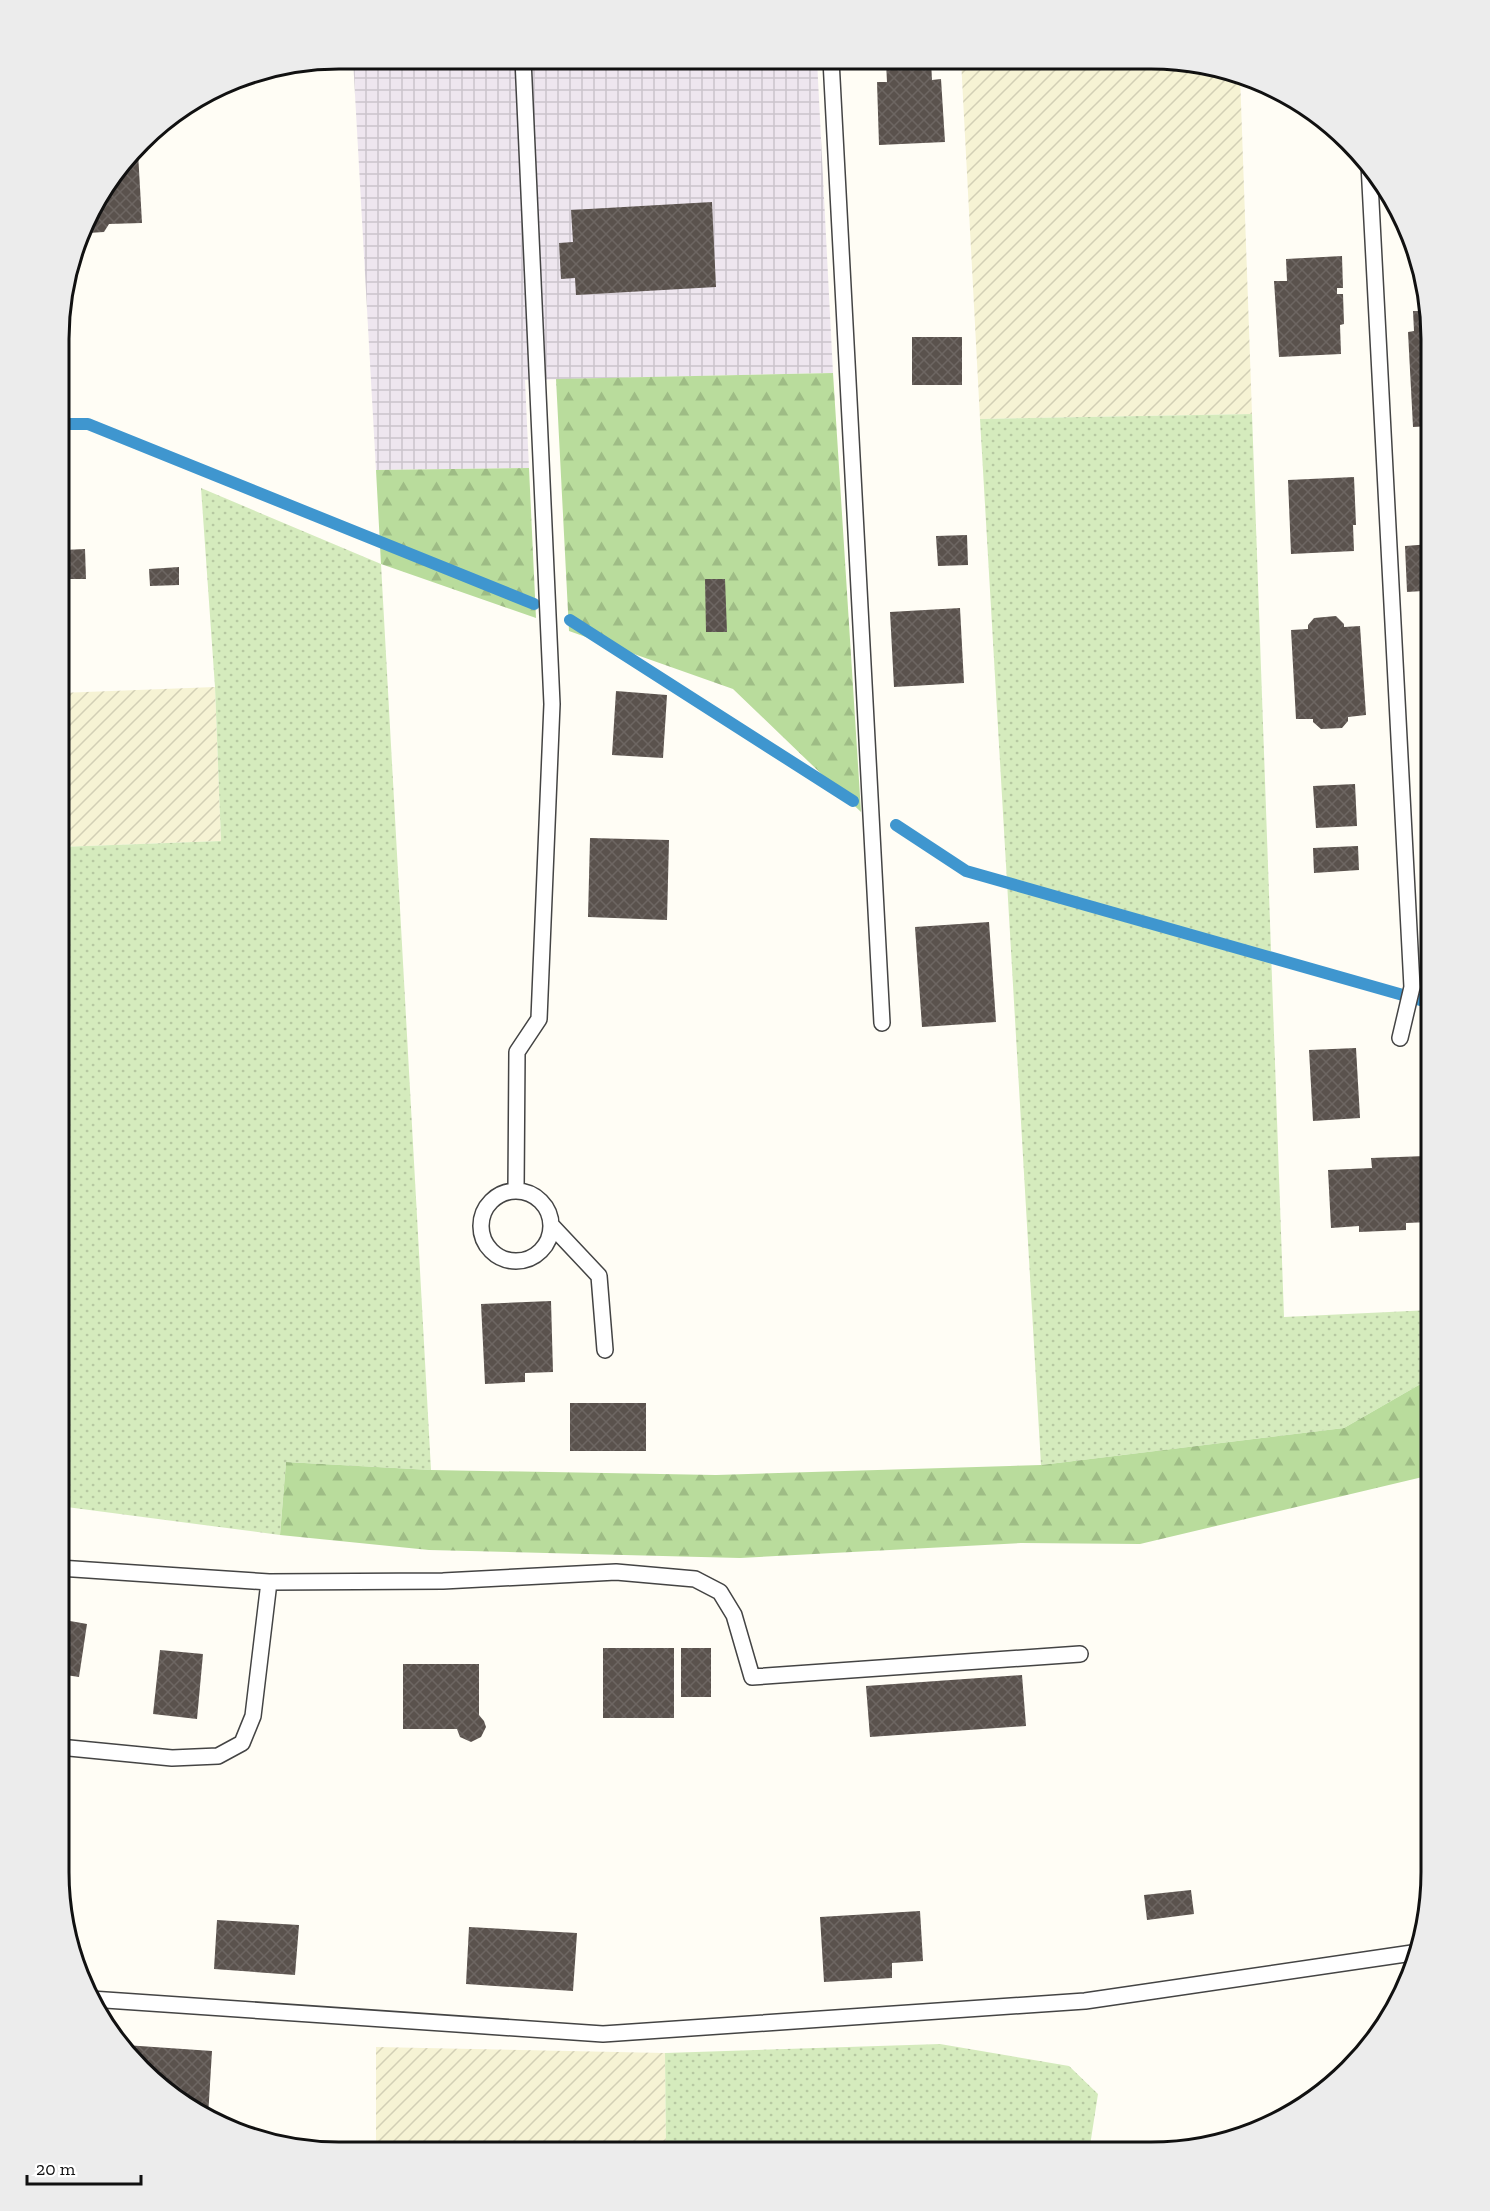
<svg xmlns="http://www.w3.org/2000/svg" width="1490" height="2211" viewBox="0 0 1490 2211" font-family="'Zilla Slab',serif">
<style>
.industrial{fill:url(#industrial-grid)}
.farmland{fill:url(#farmland-furrows)}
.grass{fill:url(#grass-dots)}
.forest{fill:url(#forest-firs)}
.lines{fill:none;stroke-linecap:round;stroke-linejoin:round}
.stream{stroke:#3f96cf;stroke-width:12}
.building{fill:url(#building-cross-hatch)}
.service-casing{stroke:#444;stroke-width:18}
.service{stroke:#fff;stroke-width:15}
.rim{fill:none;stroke:#111;stroke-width:3}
</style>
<defs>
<pattern id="industrial-grid" width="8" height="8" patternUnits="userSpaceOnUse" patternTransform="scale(1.5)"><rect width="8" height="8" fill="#eee6ef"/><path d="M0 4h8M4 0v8" fill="none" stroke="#cbc4cc"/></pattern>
<pattern id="farmland-furrows" width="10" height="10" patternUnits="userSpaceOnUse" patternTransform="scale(1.5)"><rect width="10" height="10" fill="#f6f3d4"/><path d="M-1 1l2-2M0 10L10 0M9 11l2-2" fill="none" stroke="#d2cfb5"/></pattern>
<pattern id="grass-dots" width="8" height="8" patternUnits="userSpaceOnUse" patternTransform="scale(1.5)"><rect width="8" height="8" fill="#d5ebbd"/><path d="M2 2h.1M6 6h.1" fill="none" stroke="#b6c8a1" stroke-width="1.8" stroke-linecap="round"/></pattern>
<pattern id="forest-firs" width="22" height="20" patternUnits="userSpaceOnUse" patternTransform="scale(1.5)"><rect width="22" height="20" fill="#b9dc9c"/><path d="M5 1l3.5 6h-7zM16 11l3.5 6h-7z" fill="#9ebc85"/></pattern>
<pattern id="building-cross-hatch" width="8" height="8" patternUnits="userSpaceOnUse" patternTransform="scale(1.5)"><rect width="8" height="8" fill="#5a524d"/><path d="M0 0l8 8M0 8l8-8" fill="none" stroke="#6d6662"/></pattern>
</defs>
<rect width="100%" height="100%" fill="#fffdf5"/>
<!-- industrial -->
<path class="industrial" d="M353 59 817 60 833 373 525 380 529 468 376 470Z"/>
<!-- farmland -->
<path class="farmland" d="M961 60 1188 61 1240 75 1252 414 980 419Z
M215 687 221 841 60 847V693Z
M376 2047 665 2053 666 2151 376 2150Z"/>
<!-- grass -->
<path class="grass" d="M1252 414 1284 1317 1431 1310V1378L1344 1428 1041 1465 980 419Z
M201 488 381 564 431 1470 286 1462 280 1535 59 1506 60 847 221 841 215 687Z
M940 2044 1069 2066 1098 2094 1089 2152 666 2151 665 2053Z"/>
<!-- forest -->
<path class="forest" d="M833 373 861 812 733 689 569 631 556 379Z
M529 468 536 618 381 564 376 470Z
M1431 1378V1475L1140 1544 1021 1543 740 1558 429 1550 280 1535 286 1462 431 1470 716 1475 1041 1465 1344 1428Z"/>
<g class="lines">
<!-- stream -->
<path class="stream" d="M61 424H88L534 604
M570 620 853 801
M896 825 966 871 1431 1003"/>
</g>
<!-- building -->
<path class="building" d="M931 61 932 80 941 79 945 142 879 145 877 82H887L886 63Z
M135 152H138L142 223 109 224 104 232 88 233 85 230 96 199Z
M712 202 716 287 576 295 575 278 561 279 559 243 573 242 571 210Z
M1342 256 1343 288H1337V294H1343L1344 324 1340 325 1341 354 1279 357 1274 281H1287L1286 259Z
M1413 311H1426L1432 339 1431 426 1413 427 1408 332 1414 331Z
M912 337H962V385H912Z
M1354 477 1356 525H1353L1354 551 1291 554 1288 480Z
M967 535 968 565 938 566 936 536Z
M1431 544V656L1426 657 1423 591 1407 592 1405 546Z
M85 549 86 579H65L64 550Z
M179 567V585L150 586 149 569Z
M705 579H725L727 632H706Z
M960 608 964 683 894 687 890 612Z
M1336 616 1344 624V627L1360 626 1366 715 1348 717V721L1342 728 1321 729 1313 722V719H1296L1291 630 1308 629V625L1314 618Z
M616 691 667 695 663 758 612 755Z
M1355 784 1357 826 1316 828 1313 786Z
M590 838 669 840 667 920 588 917Z
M1358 846 1359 870 1314 873 1313 848Z
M989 922 996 1022 922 1027 915 927Z
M1356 1048 1360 1118 1313 1121 1309 1050Z
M1426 1156 1430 1222 1406 1223V1230L1359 1232V1226L1331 1228 1328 1170 1372 1168 1371 1158Z
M551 1301 553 1372 525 1373V1382L485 1384 481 1304Z
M570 1403H646V1451H570Z
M59 1619 87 1624 79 1677 59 1674Z
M603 1648H674V1718H603Z
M681 1648H711V1697H681Z
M160 1650 203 1654 197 1719 153 1714Z
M403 1664H479V1715L484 1721 486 1727 481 1737 471 1742 460 1737 457 1729H403Z
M1022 1675 1026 1726 870 1737 866 1686Z
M1191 1890 1194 1914 1147 1920 1144 1895Z
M920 1911 923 1961 892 1963V1978L824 1982 820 1917Z
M217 1920 299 1925 295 1975 214 1969Z
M469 1927 577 1933 573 1991 466 1984Z
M125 2045 212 2051 208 2117 169 2095 124 2050Z"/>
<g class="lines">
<defs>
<path id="service" d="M831 60 882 1023
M1369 164 1412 987 1400 1038
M516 1190 517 1052 539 1019 552 704 523 59
M481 1226a35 35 0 1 1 70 0a35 35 0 1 1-70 0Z
M552 1226 599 1276 605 1350
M59 1568 269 1582 443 1581 616 1572 695 1579 720 1592 734 1615 752 1677 1080 1654
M59 1747 172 1758 218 1756 242 1743 253 1716 269 1582
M91 1999 603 2034 1085 2001 1419 1952"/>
</defs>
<!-- service casing -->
<use href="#service" class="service-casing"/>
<!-- service -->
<use href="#service" class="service"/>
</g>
<!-- crop -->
<path d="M0 0H1490V2211H0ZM339 69H1151A270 270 0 0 1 1421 339V1872A270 270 0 0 1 1151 2142H339A270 270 0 0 1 69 1872V339A270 270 0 0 1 339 69Z" fill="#ececec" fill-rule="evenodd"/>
<path class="rim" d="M339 69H1151A270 270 0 0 1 1421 339V1872A270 270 0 0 1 1151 2142H339A270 270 0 0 1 69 1872V339A270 270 0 0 1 339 69Z"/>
<!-- scale -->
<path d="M27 2175v9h114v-9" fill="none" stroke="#111111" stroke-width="3"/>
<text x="36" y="2175" font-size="18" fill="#111111" stroke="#ffffff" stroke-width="4.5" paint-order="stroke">20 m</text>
</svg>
